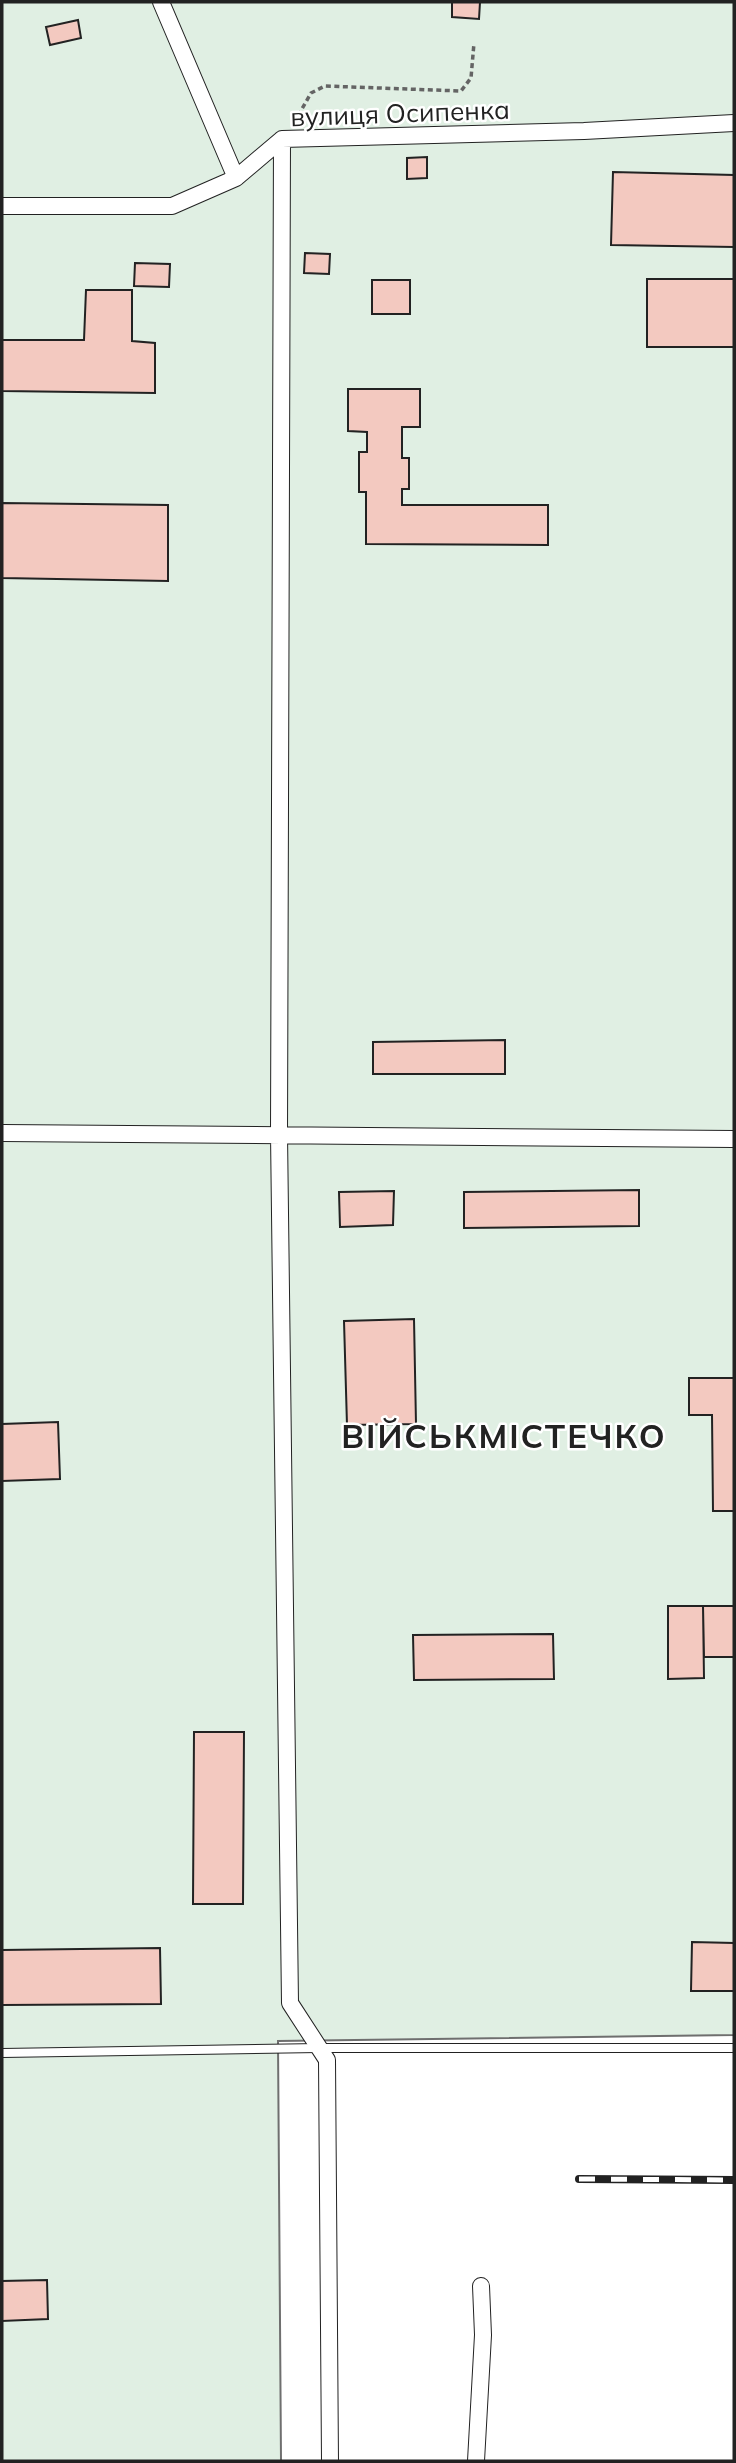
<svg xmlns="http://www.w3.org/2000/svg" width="736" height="2463" viewBox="0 0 736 2463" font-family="Mulish,sans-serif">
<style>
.green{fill:#e0efe3;stroke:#6f6f6f;stroke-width:2}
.building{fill:#f3c9c0;stroke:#222;stroke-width:2}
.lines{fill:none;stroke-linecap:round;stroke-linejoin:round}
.service-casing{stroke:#222;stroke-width:10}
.minor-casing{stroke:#222;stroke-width:18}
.path{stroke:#646464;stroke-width:3.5;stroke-dasharray:5 3.5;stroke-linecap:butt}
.service{stroke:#fff;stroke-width:8}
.minor{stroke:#fff;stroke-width:16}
.rail-casing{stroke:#222;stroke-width:8}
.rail{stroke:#fff;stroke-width:5;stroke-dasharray:16;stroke-linecap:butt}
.labels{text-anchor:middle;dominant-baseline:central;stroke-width:5;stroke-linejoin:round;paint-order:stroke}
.street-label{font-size:26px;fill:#222;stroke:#fff}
.district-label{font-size:33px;font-weight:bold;letter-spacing:2px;fill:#222;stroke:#fff}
</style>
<rect width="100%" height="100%" fill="#fff"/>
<!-- green -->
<path class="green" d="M2 2H734V2035L278 2041 281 2461H2Z"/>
<!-- building -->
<path class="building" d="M452 2H480L479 19 452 17Z
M78 20 81 38 50 45 46 27Z
M427 157V178L407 179V158Z
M613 172 734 175V247L611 245Z
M305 253 330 254 329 274 304 273Z
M135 263 170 264 169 287 134 286Z
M647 279H734V347H647Z
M372 280H410V314H372Z
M86 290H132V341L155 343V393L2 391V340H84Z
M348 389H420V427H402V458H409V489H402V505H548V545L366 544V492H359V452H367V432L348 431Z
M2 503 168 505V581L2 578Z
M505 1040V1074H373V1042Z
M639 1190V1226L464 1228V1192Z
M394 1191 393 1225 340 1227 339 1192Z
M414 1319 416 1424 347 1425 344 1321Z
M689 1378H734V1511H713L712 1415H689Z
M58 1422 60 1479 2 1481V1424Z
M668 1606H703L704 1678 668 1679Z
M703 1606H734V1657H704Z
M553 1634 554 1679 414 1680 413 1635Z
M194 1732H244L243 1904H193Z
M692 1942 734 1943V1991H691Z
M160 1948 161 2004 2 2005V1950Z
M47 2280 48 2319 2 2321V2281Z"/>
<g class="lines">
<defs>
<path id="service" d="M2 2053 319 2048H734"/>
<path id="minor" d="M161 2 236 178
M282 139 279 1134 290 2003 327 2060 330 2461
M2 206H172L236 178 282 139 584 131 734 123
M2 1133 734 1139
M476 2461 483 2335 481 2286"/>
</defs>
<!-- service casing -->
<use href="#service" class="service-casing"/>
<!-- minor casing -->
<use href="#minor" class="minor-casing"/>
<!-- path -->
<path class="path" d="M294 123 311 93 325 86 461 91 471 78 474 43"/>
<!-- service -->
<use href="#service" class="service"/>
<!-- minor -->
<use href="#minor" class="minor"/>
<defs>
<path id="rail" d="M579 2179 734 2180"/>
</defs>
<!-- rail casing -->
<use href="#rail" class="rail-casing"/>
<!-- rail -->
<use href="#rail" class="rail"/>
</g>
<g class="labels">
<!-- street labels -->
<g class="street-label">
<text transform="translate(400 113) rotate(-2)">вулиця Осипенка</text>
</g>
<!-- district labels -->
<g class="district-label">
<text x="504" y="1435">ВІЙСЬКМІСТЕЧКО</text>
</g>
</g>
<!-- border -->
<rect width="736" height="2463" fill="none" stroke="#222222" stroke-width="7"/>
</svg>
